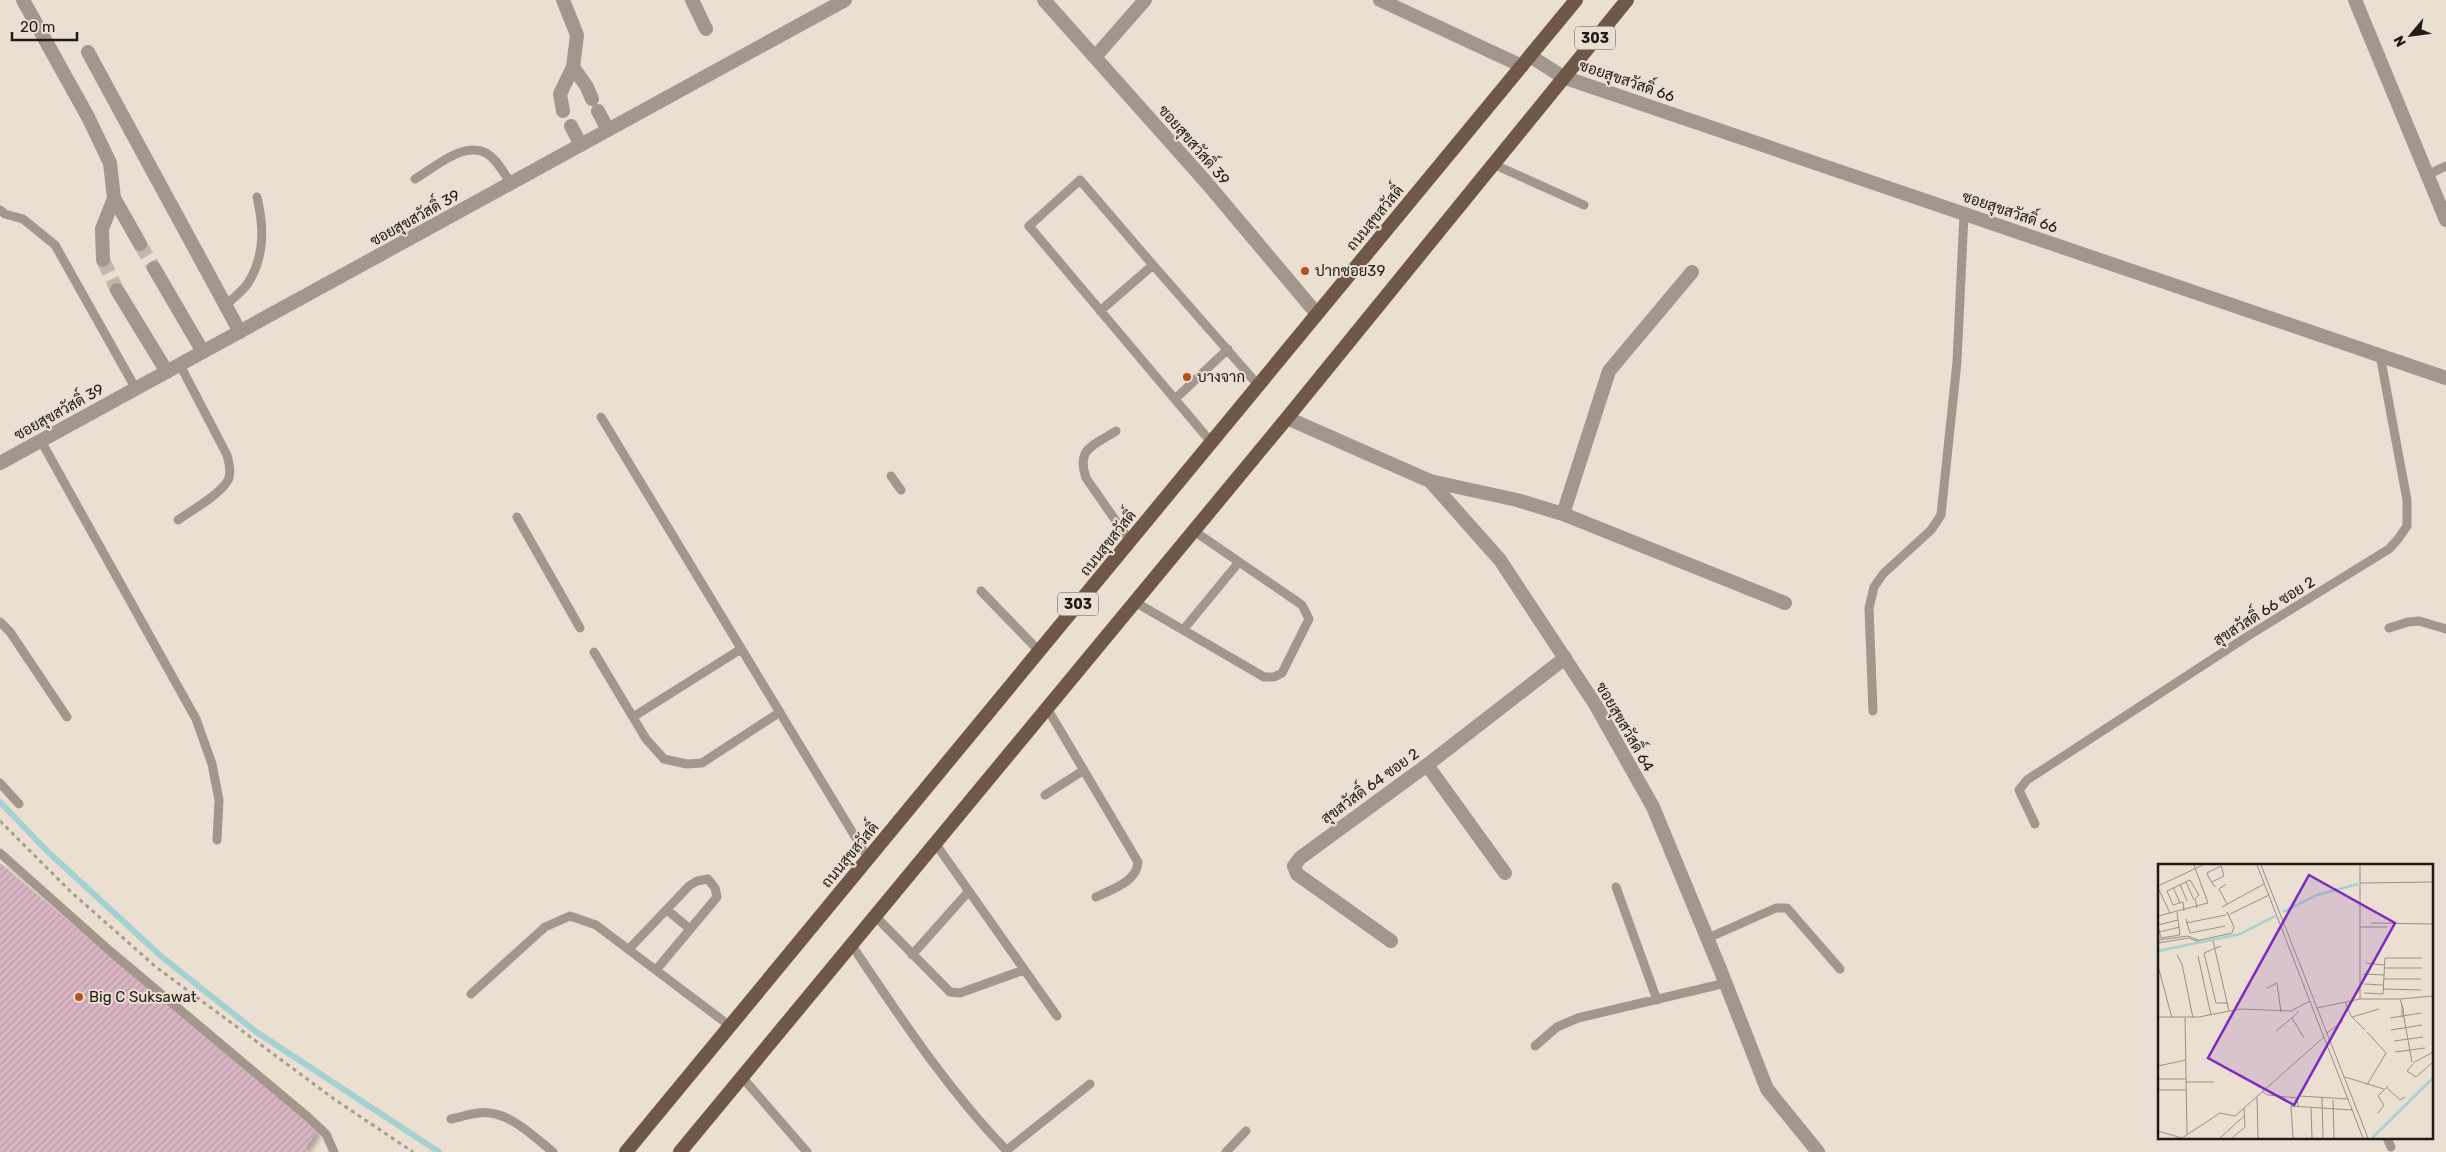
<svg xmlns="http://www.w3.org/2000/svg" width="2446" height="1152" viewBox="0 0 2446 1152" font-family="Rubik,Sarabun,sans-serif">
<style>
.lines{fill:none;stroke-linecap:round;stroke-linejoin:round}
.stream{stroke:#a5d1d3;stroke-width:6}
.building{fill:url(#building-hatch);filter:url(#shadow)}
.minor-tunnel{stroke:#c1b8ac;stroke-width:14;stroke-dasharray:14 7;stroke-linecap:butt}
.path{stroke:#a69d92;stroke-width:3;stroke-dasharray:4 4;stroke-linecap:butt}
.service{stroke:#a3968d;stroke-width:9}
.minor{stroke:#a3968d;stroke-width:14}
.tertiary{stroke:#a3968d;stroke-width:14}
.primary{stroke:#6f5848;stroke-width:14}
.poi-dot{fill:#b55020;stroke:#eadfd1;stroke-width:2}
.labels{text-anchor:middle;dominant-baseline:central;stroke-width:4;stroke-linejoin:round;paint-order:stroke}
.shield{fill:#eadfd1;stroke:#5c564e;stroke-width:1}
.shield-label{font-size:14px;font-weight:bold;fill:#1f1b16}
.street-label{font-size:15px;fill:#1f1b16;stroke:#eadfd1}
.poi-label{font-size:15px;fill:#1f1b16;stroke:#eadfd1;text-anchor:start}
.inset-river{fill:none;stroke:#a5d1d3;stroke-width:2.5}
.inset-road{fill:none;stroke:#999186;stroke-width:1}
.view{fill:#7b2cbf;fill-opacity:0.15;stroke:#7b2cbf;stroke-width:2.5}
.inset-edge{fill:none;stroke:#1f1b16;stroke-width:2.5}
</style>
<defs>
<pattern id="building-hatch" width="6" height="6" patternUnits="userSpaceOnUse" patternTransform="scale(1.25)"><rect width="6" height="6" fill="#d9b5c3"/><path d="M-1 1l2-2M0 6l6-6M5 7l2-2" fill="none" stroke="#ba9ba7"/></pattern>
<filter id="shadow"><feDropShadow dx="4.5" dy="4.5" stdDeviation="2.5" flood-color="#0004"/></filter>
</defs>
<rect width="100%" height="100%" fill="#eadfd1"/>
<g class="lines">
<!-- stream -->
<path class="stream" d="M0 802 47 851 162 957 255 1031 439 1152"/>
</g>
<!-- building -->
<path class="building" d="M0 863 317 1131 305 1148 309 1152H0Z"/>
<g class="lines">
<!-- minor-tunnel -->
<path class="minor-tunnel" d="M140 244 154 268
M103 260 117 290"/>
<!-- path -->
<path class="path" d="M0 821 70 891 156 967 334 1099 413 1152"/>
<!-- service -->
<path class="service" d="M1493 164 1584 205
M2427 175 2446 166
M415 179C434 168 463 141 486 153 497 159 504 174 511 183
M0 210 5 214 23 219 55 245 136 389
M1153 265 1080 180 1029 226 1211 442
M226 305C233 298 243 291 248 283 265 256 264 227 257 197
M1100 311 1153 265 1258 385
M1175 399 1228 349
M601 417 868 858
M1116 431C1093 446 1076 448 1086 478L1130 541
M41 441 196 719 212 764 219 800 217 840
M891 476 901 490
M517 517 580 628
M178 520C191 511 224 492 229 478 231 470 229 462 227 455L180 365
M981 591 1039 651
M1135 602 1264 677H1274L1282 673 1309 619 1302 605 1194 531
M0 622 10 632 67 717
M2389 628 2408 622 2419 621 2446 629
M1183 630 1239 562
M594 652 646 739 664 759 687 764 702 763 780 712
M1047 708 1138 862C1137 882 1112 889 1096 897
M1873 711 1869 608 1874 587 1883 574 1931 530 1941 515 1957 362 1964 214
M633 717 741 649
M0 783 19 804
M1045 795 1084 770
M2035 824 2019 790 2027 780 2248 636 2389 549 2398 539 2407 526V500L2380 355
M935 843 1057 1016
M0 853 110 951 309 1118 326 1134 334 1152
M1616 887 1657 1000
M667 910 690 929
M875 916 950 992 960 993 1024 970
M1708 938 1776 908H1787L1840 969
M851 944C900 1017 947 1089 1008 1152
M629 949 689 886 697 881 708 879 715 888 717 897 656 970
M912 955 969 891
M471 994 545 927 570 916 596 925 730 1026
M1535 1046 1557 1027 1578 1018 1726 983
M742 1077 807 1152
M451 1119C460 1117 469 1114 478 1113 507 1109 532 1135 553 1152
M2387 1138 2391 1147
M1007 1150 1090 1084
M1226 1152 1246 1131"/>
<!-- minor -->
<path class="minor" d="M23 0 88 117 110 163 114 198 140 244
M563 0 577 35 573 67
M692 0 706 29
M1044 0 1206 182 1317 314
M1380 0 1522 66
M2355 0 2446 220
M88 52 240 332
M1530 56 1563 77 2446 378
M1095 57 1145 0
M563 111 560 94 573 67 587 87 592 99
M598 111 608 130
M571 126 581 145
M103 260 102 229 114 198
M154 268 203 352
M117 290 167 372
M0 463 845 0
M1430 481 1517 500 1563 514 1609 371 1692 272
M1563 514 1785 603
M1427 765 1505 873
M1391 941 1297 874 1294 866 1300 858 1427 765 1565 658"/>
<!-- tertiary -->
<path class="tertiary" d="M1287 418 1430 481 1500 560 1595 704 1653 807 1720 969 1767 1089 1818 1152"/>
<!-- primary -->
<path class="primary" d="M626 1152 1576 0
M680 1152 1287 418 1627 0"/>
</g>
<!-- markers -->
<g class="poi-dot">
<circle cx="1305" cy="271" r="5"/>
<circle cx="1187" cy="377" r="5"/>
<circle cx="79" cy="997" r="5"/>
</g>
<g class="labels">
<!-- shield labels -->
<g class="shield">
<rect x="1575" y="26.5" width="40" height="23" rx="4"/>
<rect x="1058" y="592.5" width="40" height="23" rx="4"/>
</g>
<g class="shield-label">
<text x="1595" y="38">303</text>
<text x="1078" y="604">303</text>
</g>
<!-- street labels -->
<g class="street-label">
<text transform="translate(1627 81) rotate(19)">ซอยสุขสวัสดิ์ 66</text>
<text transform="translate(1194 145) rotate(49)">ซอยสุขสวัสดิ์ 39</text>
<text transform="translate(2010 212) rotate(19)">ซอยสุขสวัสดิ์ 66</text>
<text transform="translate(415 218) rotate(-29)">ซอยสุขสวัสดิ์ 39</text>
<text transform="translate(1375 218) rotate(-50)">ถนนสุขสวัสดิ์</text>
<text transform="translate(59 412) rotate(-29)">ซอยสุขสวัสดิ์ 39</text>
<text transform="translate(1108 543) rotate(-51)">ถนนสุขสวัสดิ์</text>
<text transform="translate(2264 611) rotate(-32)">สุขสวัสดิ์ 66 ซอย 2</text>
<text transform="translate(1625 727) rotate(60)">ซอยสุขสวัสดิ์ 64</text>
<text transform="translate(1370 786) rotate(-36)">สุขสวัสดิ์ 64 ซอย 2</text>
<text transform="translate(850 855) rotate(-50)">ถนนสุขสวัสดิ์</text>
</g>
<!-- poi labels -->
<g class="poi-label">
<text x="1315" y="271">ปากซอย39</text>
<text x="1197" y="377">บางจาก</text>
<text x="89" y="997">Big C Suksawat</text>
</g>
</g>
<!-- overview -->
<g transform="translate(2158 864)">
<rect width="275" height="275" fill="#eadfd1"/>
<path class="inset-river" d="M125 48 159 31 200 20M0 87 82 70 117 52M214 274 275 214"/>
<path class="inset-road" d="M99 1 205 274M103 1 210 274M202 1V19M28 18 36 36M54 18 66 12 63 2 49 9 51 14 57 23M22 20 29 37M68 20 61 25 69 40M0 22 45 1M15 23 22 39M0 24 12 49M64 43 106 20M26 47 25 38 15 41 9 27 32 16 41 31 37 35 39 44M72 50 111 31M0 52 50 39 36 1M28 55 32 69 67 62M28 59 68 51M213 59 275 60M0 61 20 56M0 62 3 74 22 71 19 48M202 63H229M1 68 22 63M0 76 30 72 40 76M55 77 71 147M0 79 31 74 38 77 74 69 76 63 69 48 71 52M63 82 46 89 58 139H69M19 91 24 100 35 154M40 92 53 151M208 99 226 101M0 102 14 154M226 104H264M205 110 226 111M226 115H263M206 120 225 121M109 124 119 119 123 148M225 125 263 126M206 129 225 130 227 94H264M202 135H242L244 141M242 135 275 132M187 138 193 152 207 166M244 141 245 144 246 154 244 152ZM159 144 202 135V19L275 18M141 147 134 154 146 174M0 153H41L82 145 133 147 152 137M194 153 221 145M27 154 29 270M232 154 263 149M246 154 254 198M233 166 264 161M118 167 134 154M209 168 228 189 209 221M169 169 185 157M236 177 265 173M237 188 267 184M255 199 275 188M255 200 249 207 258 213 275 198M0 202 28 196M187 213 226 225M0 215H28M28 218H56M228 223 242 236 247 233M0 226H28M105 228 110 231 139 234 140 242M142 232 190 235M99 233 100 274M164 234 165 274M175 236 176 274M153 244 154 274M220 249 226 241 220 232 230 222M0 267 24 274 62 249 77 252 166 173M62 274 86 252M74 274 87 263 86 244M135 274 133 242 194 246"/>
<path class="view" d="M151 11 237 59 136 241 50 194Z"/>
<rect width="275" height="275" class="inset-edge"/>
</g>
<!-- north arrow -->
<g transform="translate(2411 35) rotate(241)" stroke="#eadfd1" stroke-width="4" paint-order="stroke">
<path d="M0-4L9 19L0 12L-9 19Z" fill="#1f1b16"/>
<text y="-8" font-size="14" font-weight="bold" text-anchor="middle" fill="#1f1b16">N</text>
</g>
<!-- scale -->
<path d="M12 32v8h65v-8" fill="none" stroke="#1f1b16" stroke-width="2.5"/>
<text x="20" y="32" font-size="15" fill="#1f1b16" stroke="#eadfd1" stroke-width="4" paint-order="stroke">20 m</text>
</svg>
